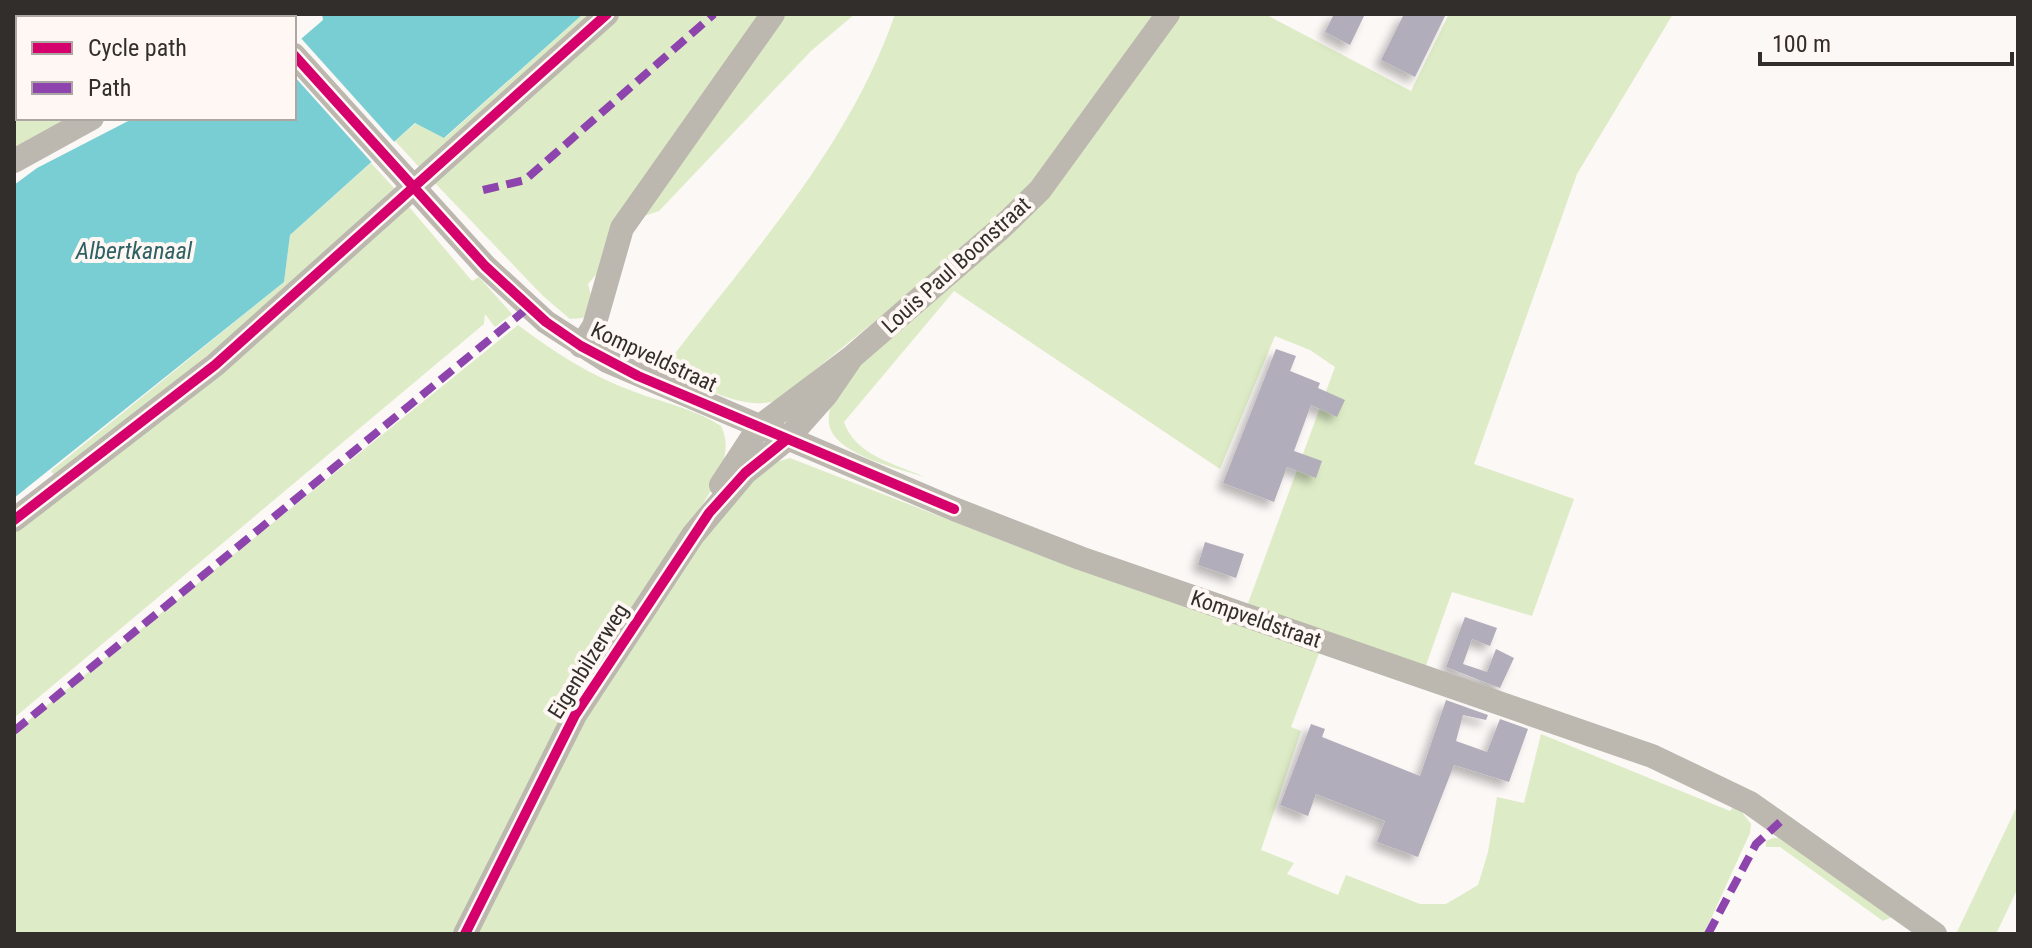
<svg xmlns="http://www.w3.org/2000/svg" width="2032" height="948" viewBox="0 0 2032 948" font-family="'Roboto Condensed',sans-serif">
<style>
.green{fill:#ddecc6}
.water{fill:#79ced4}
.pier{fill:#fbf8f6}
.building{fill:#b2adba;filter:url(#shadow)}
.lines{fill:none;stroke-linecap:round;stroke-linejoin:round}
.minor{stroke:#bcb7af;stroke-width:24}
.minor-bridge{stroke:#bcb7af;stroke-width:24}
.quiet{stroke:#8e44ad;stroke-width:8;stroke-dasharray:16 8;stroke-linecap:butt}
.cycleway-casing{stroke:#fef7f3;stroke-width:15}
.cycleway{stroke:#d6006c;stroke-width:10}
.labels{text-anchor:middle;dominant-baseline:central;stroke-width:8;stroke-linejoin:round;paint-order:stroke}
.street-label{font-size:22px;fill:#322e2b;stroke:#fef7f3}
.water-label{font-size:24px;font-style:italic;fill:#2e6165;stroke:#fef7f3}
</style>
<defs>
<filter id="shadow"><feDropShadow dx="-6" dy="6" stdDeviation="4" flood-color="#0004"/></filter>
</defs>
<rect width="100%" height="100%" fill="#fbf8f6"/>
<!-- green -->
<path class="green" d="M14 14H242L246 18H18V118H80L14 154Z
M583 14H598L421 169 395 141 416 123 445 138Z
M618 14H855L811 51 659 211 615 226 606 263 588 284 593 304 583 318 570 319 543 296 433 181Z
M895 14H1158L1009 212 778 400C742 413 696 383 663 369 748 257 849 149 895 14Z
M1175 14H1265L1411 91 1449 14H1673L1577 174 1474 464 1574 499 1532 616 1452 592 1425 668 1247 606 1335 367 1310 350 1275 336 1220 469 954 291 844 422C855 455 895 464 925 477 900 469 832 454 829 423 825 394 866 358 885 340 991 241 1081 125 1175 14Z
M371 163 395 189 347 239 58 480 51 471 284 282 290 235Z
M405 202 472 281 479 277 512 314 495 327 485 314 484 324 14 718V529Z
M518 325C555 353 591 376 635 392 664 403 695 409 721 426 738 459 704 499 689 528L455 934H14V732Z
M790 458 1037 554 1321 648 1291 727 1301 731 1261 850 1294 863 1287 874 1338 895 1346 875 1420 904H1446L1478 885 1488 852 1497 797 1524 803 1541 734 1730 811 1736 804 1751 824 1750 833 1704 934H469L581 716 691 547 762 466Z
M2018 804V888L1996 934H1956Z
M1773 838H1784L1892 917 1883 921 1780 847H1766V841Z"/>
<!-- water -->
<path class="water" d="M322 14H583L444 138 415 123 290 235 284 282 14 498V185L37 168 134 118H294V45L323 20Z"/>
<!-- pier -->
<path class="pier" d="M299 36 397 145 374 165 294 76V40Z"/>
<!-- building -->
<path class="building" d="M1334 14H1365L1350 45 1325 32Z
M1404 14H1446L1415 77 1381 60Z
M1276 349 1296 356 1290 371 1320 383 1318 388 1345 400 1337 417 1311 405 1294 451 1322 461 1316 478 1287 467 1274 502 1223 483Z
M1205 542 1244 554 1236 578 1198 565Z
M1465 617 1497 628 1490 646 1472 639 1463 664 1487 672 1496 649 1514 658 1500 688 1446 667Z
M1446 700 1488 715 1486 720 1463 715 1456 741 1487 752 1500 719 1528 729 1509 782 1454 765 1418 857 1377 842 1385 821 1316 794 1308 816 1280 805 1311 724 1325 729 1322 737 1420 776Z"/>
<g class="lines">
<!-- minor -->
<path class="minor" d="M257 14 261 18
M278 18 282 14
M14 161 92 118
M485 266 546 322 607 361 954 509 1080 558 1652 756 1750 803 1935 934
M581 346 594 326 622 228 773 14
M721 485 759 427 852 357 1000 229 1040 190 1168 14
M14 520 215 365 607 14
M465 934 575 715 693 535 745 473 787 439 826 395 852 357"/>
<!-- minor-bridge -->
<path class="minor-bridge" d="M294 55 485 266"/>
<!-- quiet -->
<path class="quiet" d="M483 190 525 180 714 14
M14 731 529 307
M1708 934 1756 844 1780 822"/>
<defs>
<path id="cycleway" d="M294 55 485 266 546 322 581 346 638 376 954 509
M14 520 215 365 607 14
M465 934 575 715 709 513 745 473 787 439"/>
</defs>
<!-- cycleway casing -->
<use href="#cycleway" class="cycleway-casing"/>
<!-- cycleway -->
<use href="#cycleway" class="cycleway"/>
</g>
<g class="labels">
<!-- street labels -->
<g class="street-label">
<text transform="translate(956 265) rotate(-42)">Louis Paul Boonstraat</text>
<text transform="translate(654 357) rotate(25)">Kompveldstraat</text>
<text transform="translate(1256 619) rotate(19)">Kompveldstraat</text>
<text transform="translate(588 661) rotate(-58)">Eigenbilzerweg</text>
</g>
<!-- water labels -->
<g class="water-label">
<text x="134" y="251">Albertkanaal</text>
</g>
</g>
<!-- border -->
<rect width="2032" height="948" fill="none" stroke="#322e2b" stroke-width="32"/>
<!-- legend -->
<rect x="16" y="16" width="280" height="104" fill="#fef7f3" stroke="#aca7a3" stroke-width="2"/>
<rect x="32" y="42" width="40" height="12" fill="#d6006c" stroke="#aca7a3" stroke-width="2"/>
<text x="88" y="56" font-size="24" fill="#322e2b">Cycle path</text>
<rect x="32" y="82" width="40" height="12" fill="#8e44ad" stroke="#aca7a3" stroke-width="2"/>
<text x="88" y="96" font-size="24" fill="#322e2b">Path</text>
<!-- scale -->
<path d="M1760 52v12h252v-12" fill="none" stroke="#322e2b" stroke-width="4"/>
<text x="1772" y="52" font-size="24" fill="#322e2b" stroke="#fef7f3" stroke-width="6" paint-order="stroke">100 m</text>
</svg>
